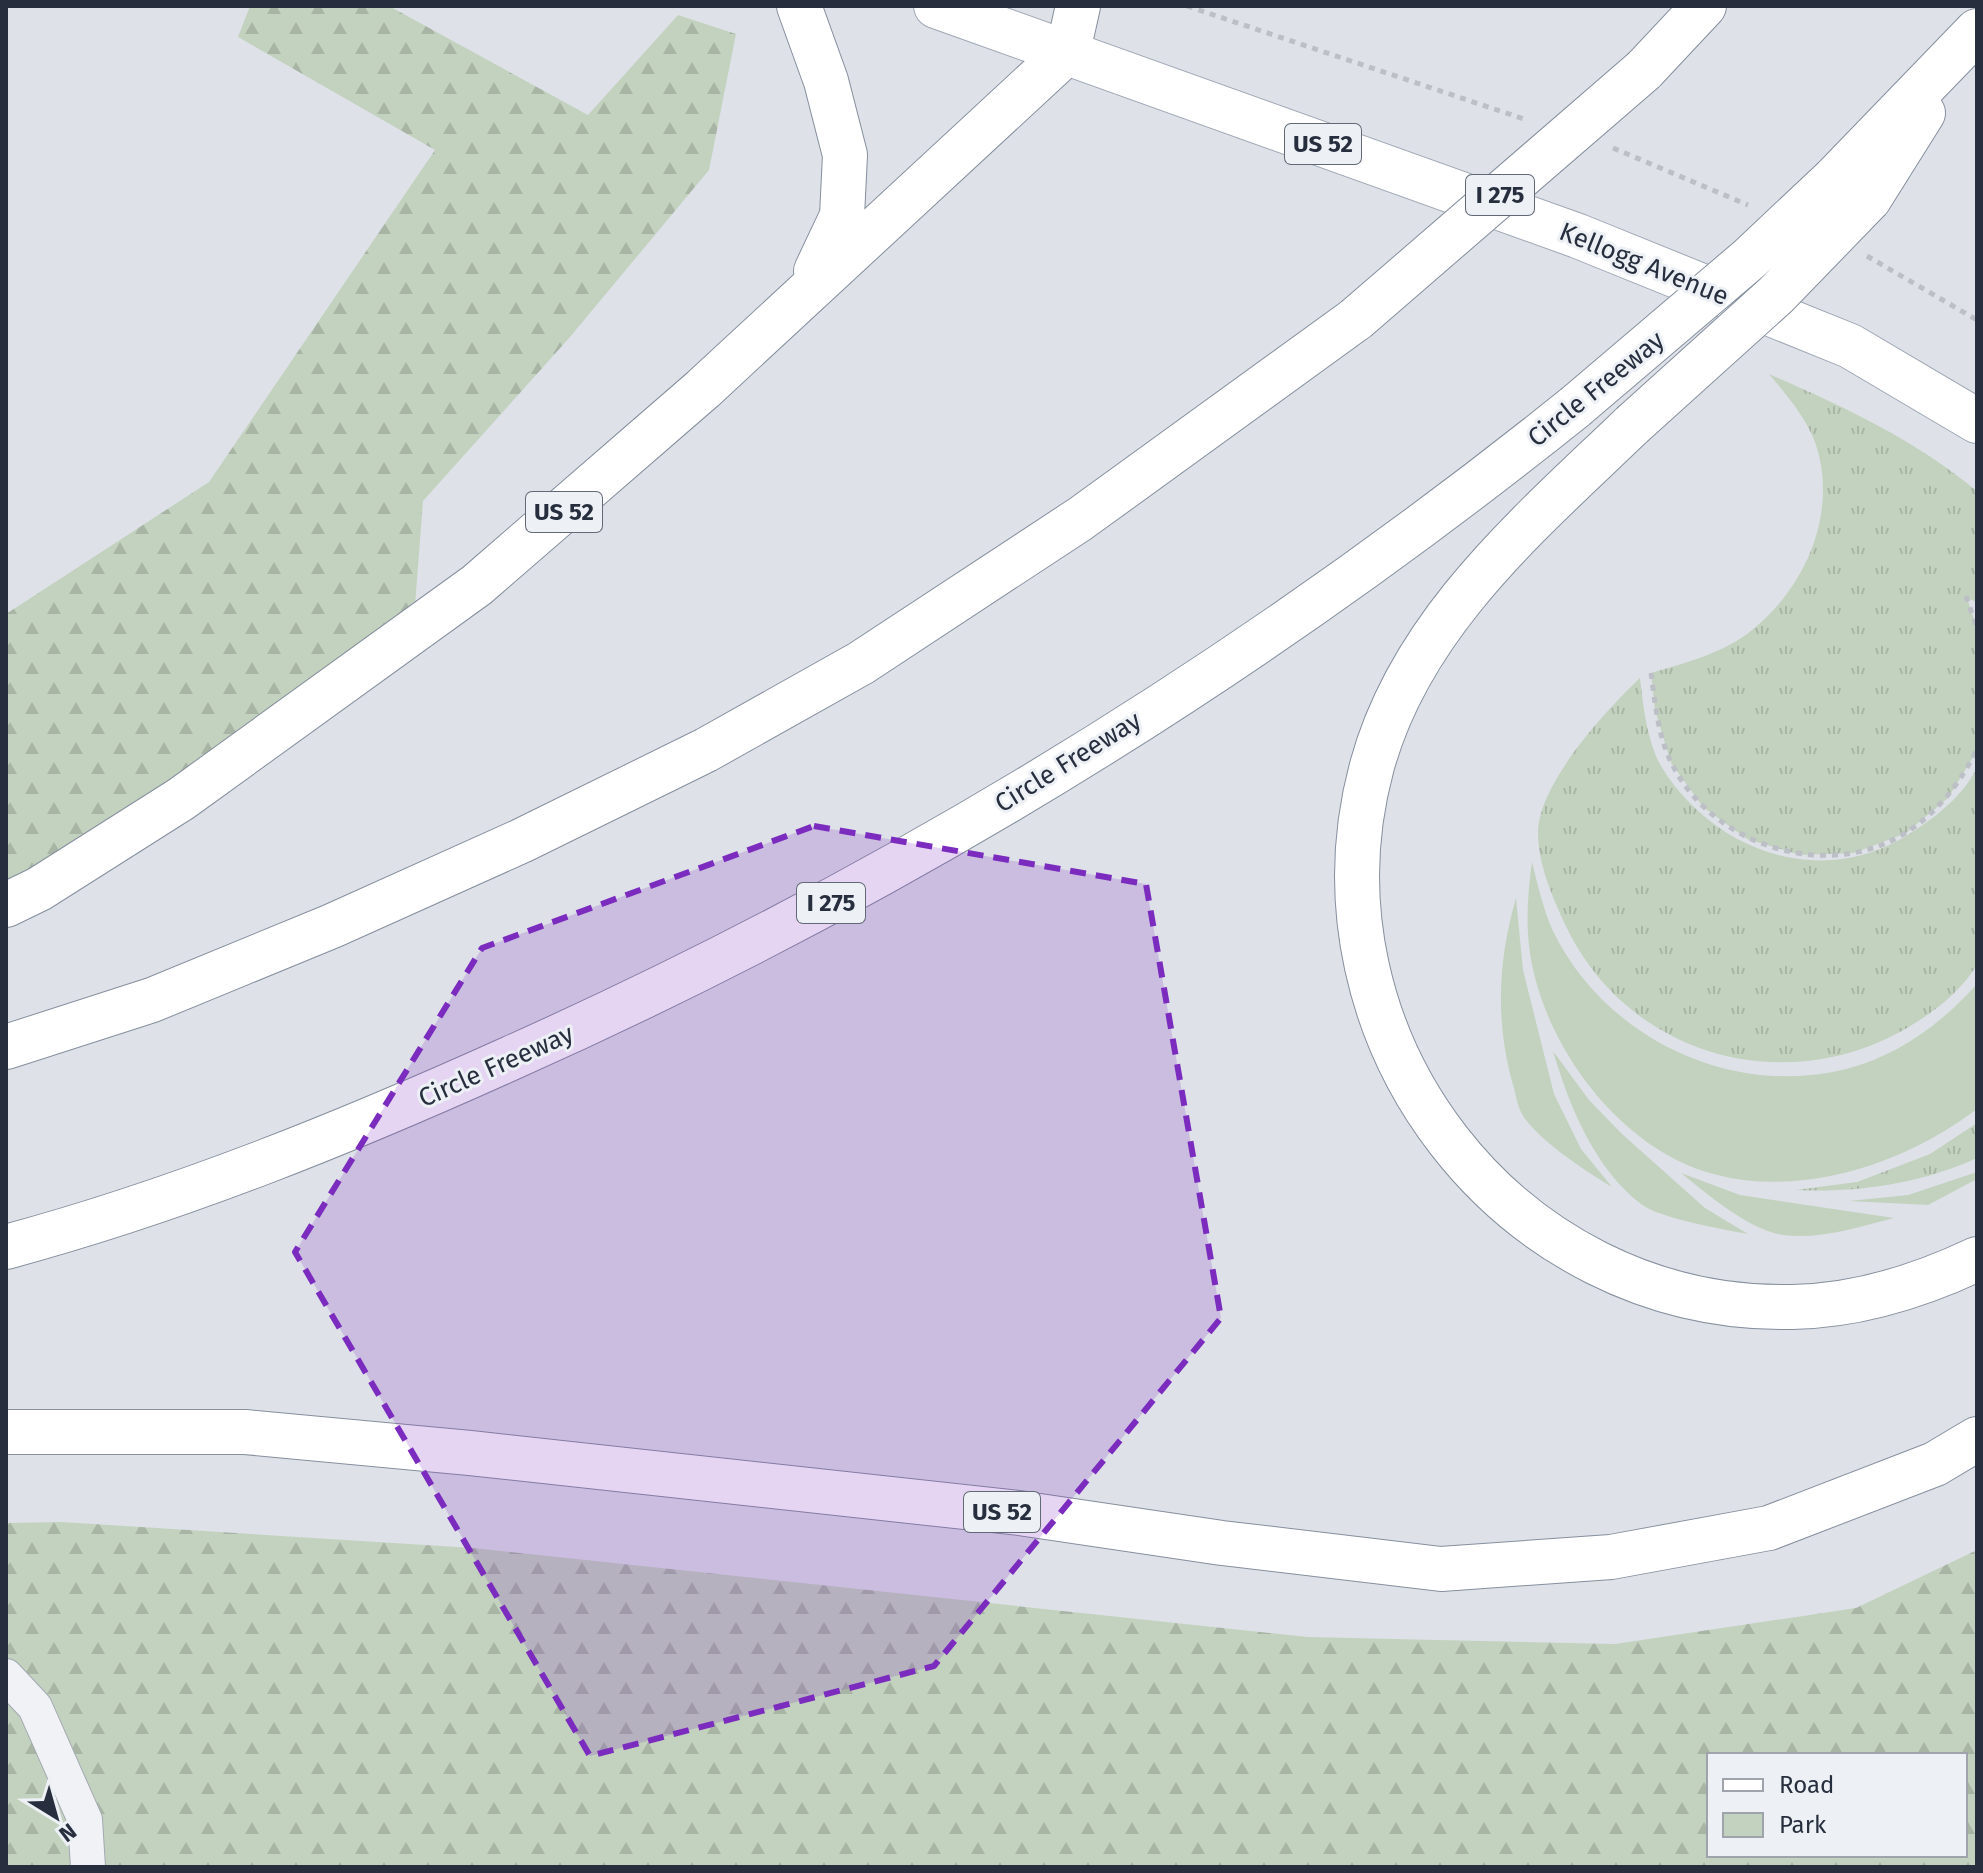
<svg xmlns="http://www.w3.org/2000/svg" width="1983" height="1873" viewBox="0 0 1983 1873" font-family="'Fira Sans',sans-serif">
<style>
.grass{fill:url(#grass-tufts)}
.forest{fill:url(#forest-firs);fill-rule:evenodd}
.green{fill:#c3d2bf}
.lines{fill:none;stroke-linecap:round;stroke-linejoin:round}
.street-casing{stroke:#a3a9b2;stroke-width:36}
.primary-casing{stroke:#9da6b3;stroke-width:46}
.highway-casing{stroke:#858f9e;stroke-width:46}
.path{stroke:#bcbfc6;stroke-width:5;stroke-dasharray:6 6;stroke-linecap:butt}
.street{stroke:#f1f2f6;stroke-width:34}
.primary{stroke:#fff;stroke-width:44}
.highway{stroke:#fff;stroke-width:44}
.highway-bridge-casing{stroke:#858f9e;stroke-width:46;stroke-linecap:butt}
.highway-bridge{stroke:#fff;stroke-width:44}
.marked{fill:#7b2cbf;fill-opacity:0.2;stroke:#7b2cbf;stroke-width:6;stroke-dasharray:16 10;stroke-linejoin:round}
.labels{text-anchor:middle;dominant-baseline:central;stroke-width:6;stroke-linejoin:round;paint-order:stroke}
.shield{fill:#edf1f5;stroke:#626976;stroke-width:2}
.shield-label{font-size:24px;font-weight:bold;fill:#272f3f}
.street-label{font-size:26px;fill:#272f3f;stroke:#edf1f5}
</style>
<defs>
<pattern id="grass-tufts" width="24" height="20" patternUnits="userSpaceOnUse" patternTransform="scale(2)"><rect width="24" height="20" fill="#c3d2bf"/><path d="M3 7l-1-3M5 7V3M7 7l1-3M15 17l-1-3M17 17v-4M19 17l1-3" fill="none" stroke="#a8b5a5"/></pattern>
<pattern id="forest-firs" width="22" height="20" patternUnits="userSpaceOnUse" patternTransform="scale(2)"><rect width="22" height="20" fill="#c3d2bf"/><path d="M5 1l3.5 6h-7zM16 11l3.5 6h-7z" fill="#a8b5a5"/></pattern>
</defs>
<rect width="100%" height="100%" fill="#dee2e8"/>
<!-- grass -->
<path class="grass" d="M1769 374C1843 406 1914 439 1977 491V602L1967 598 1977 628V751L1948 798 1906 833 1854 853 1800 855 1747 839 1703 807 1671 763 1655 710 1651 673C1685 663 1724 653 1752 630 1806 587 1838 512 1816 445 1808 420 1786 394 1769 374Z
M1640 678C1643 705 1646 731 1656 756 1665 776 1681 795 1696 809 1757 866 1843 879 1914 831 1938 815 1964 795 1977 767V965C1958 995 1930 1015 1900 1032 1774 1100 1621 1050 1563 920 1551 893 1538 863 1538 833 1538 784 1606 710 1640 678Z
M1977 1123V1158C1920 1184 1857 1193 1795 1190L1857 1182 1930 1154Z"/>
<!-- forest -->
<path class="forest" d="M250 6H389L588 115 678 15 736 34 709 170 570 337 423 501 413 632 6 905V614L209 482 435 150 238 37Z
M62 1522 473 1548 1308 1637 1615 1644 1856 1608 1977 1550V1867H6V1523ZM1709 1755H1965V1855H1709Z"/>
<!-- green -->
<path class="green" d="M1532 862C1538 885 1543 909 1553 931 1605 1038 1731 1098 1846 1069 1898 1056 1942 1023 1977 984V1109C1903 1165 1796 1201 1703 1171 1613 1141 1540 1039 1529 946 1526 917 1528 890 1532 862Z
M1516 898 1523 970 1554 1094 1581 1149 1612 1187C1588 1173 1535 1138 1522 1114 1517 1106 1516 1094 1513 1085 1495 1021 1498 960 1516 898Z
M1553 1051 1589 1100 1622 1134 1705 1208 1748 1234C1722 1229 1661 1219 1641 1204 1594 1168 1569 1105 1553 1051Z
M1977 1172V1179L1928 1205 1849 1201 1908 1195Z
M1681 1173 1740 1195 1894 1218C1859 1227 1819 1240 1783 1235 1749 1230 1707 1194 1681 1173Z"/>
<g class="lines">
<defs>
<path id="street" d="M6 1676 35 1707 85 1820 88 1867"/>
<path id="primary" d="M936 6 1578 236 1850 346 1977 421"/>
<path id="highway" d="M799 6 826 81 845 155 842 216 816 271
M1644 70 1704 6
M1834 179 1977 31
M1869 199 1923 113
M1632 425C1529 524 1411 623 1372 766 1298 1037 1510 1313 1792 1307 1856 1306 1920 1286 1977 1259
M6 905 39 889 181 799 477 585 703 389 1068 51 1078 6
M6 1047 152 1000 332 926 521 841 706 750 861 663 1080 519 1356 319
M6 1247C180 1200 347 1132 511 1058 892 888 1250 668 1575 407
M6 1432H245L470 1453 1019 1513 1222 1543 1441 1569 1611 1557 1769 1528 1935 1464 1977 1439"/>
</defs>
<!-- street casing -->
<use href="#street" class="street-casing"/>
<!-- primary casing -->
<use href="#primary" class="primary-casing"/>
<!-- highway casing -->
<use href="#highway" class="highway-casing"/>
<!-- path -->
<path class="path" d="M1187 6 1524 119
M1613 148 1748 205
M1867 256 1977 320
M1966 596 1977 628
M1651 673C1655 702 1658 736 1671 762 1711 846 1828 883 1907 832 1938 812 1961 782 1977 749"/>
<!-- street -->
<use href="#street" class="street"/>
<!-- primary -->
<use href="#primary" class="primary"/>
<!-- highway -->
<use href="#highway" class="highway"/>
<defs>
<path id="highway-bridge" d="M1356 319 1644 70
M1575 407 1749 259 1834 179
M1632 425 1776 295 1869 199"/>
</defs>
<!-- highway-bridge casing -->
<use href="#highway-bridge" class="highway-bridge-casing"/>
<!-- highway-bridge -->
<use href="#highway-bridge" class="highway-bridge"/>
</g>
<!-- marked area -->
<path class="marked" d="M814 826 1146 884 1221 1318 934 1666 590 1756 295 1252 482 948Z"/>
<g class="labels">
<!-- shield labels -->
<g class="shield">
<rect x="1285" y="124" width="76" height="40" rx="6"/>
<rect x="1466" y="175" width="68" height="40" rx="6"/>
<rect x="526" y="492" width="76" height="40" rx="6"/>
<rect x="797" y="883" width="68" height="40" rx="6"/>
<rect x="964" y="1492" width="76" height="40" rx="6"/>
</g>
<g class="shield-label">
<text x="1323" y="144">US 52</text>
<text x="1500" y="195">I 275</text>
<text x="564" y="512">US 52</text>
<text x="831" y="903">I 275</text>
<text x="1002" y="1512">US 52</text>
</g>
<!-- street labels -->
<g class="street-label">
<text transform="translate(1644 264) rotate(22)">Kellogg Avenue</text>
<text transform="translate(1596 389) rotate(-39)">Circle Freeway</text>
<text transform="translate(1068 762) rotate(-32)">Circle Freeway</text>
<text transform="translate(496 1066) rotate(-24)">Circle Freeway</text>
</g>
</g>
<!-- border -->
<rect width="1983" height="1873" fill="none" stroke="#272f3f" stroke-width="16"/>
<!-- legend -->
<rect x="1707" y="1753" width="260" height="104" fill="#edf1f5" stroke="#9ea3ac" stroke-width="2"/>
<rect x="1723" y="1779" width="40" height="12" fill="#ffffff" stroke="#9ea3ac" stroke-width="2"/>
<text x="1779" y="1793" font-size="24" fill="#272f3f">Road</text>
<rect x="1723" y="1813" width="40" height="24" fill="#c3d2bf" stroke="#9ea3ac" stroke-width="2"/>
<text x="1779" y="1833" font-size="24" fill="#272f3f">Park</text>
<!-- north arrow -->
<g transform="translate(56 1817) rotate(143)" stroke="#edf1f5" stroke-width="6" paint-order="stroke">
<path d="M0-6L14 30L0 20L-14 30Z" fill="#272f3f"/>
<text y="-12" font-size="22" font-weight="bold" text-anchor="middle" fill="#272f3f">N</text>
</g>
</svg>
